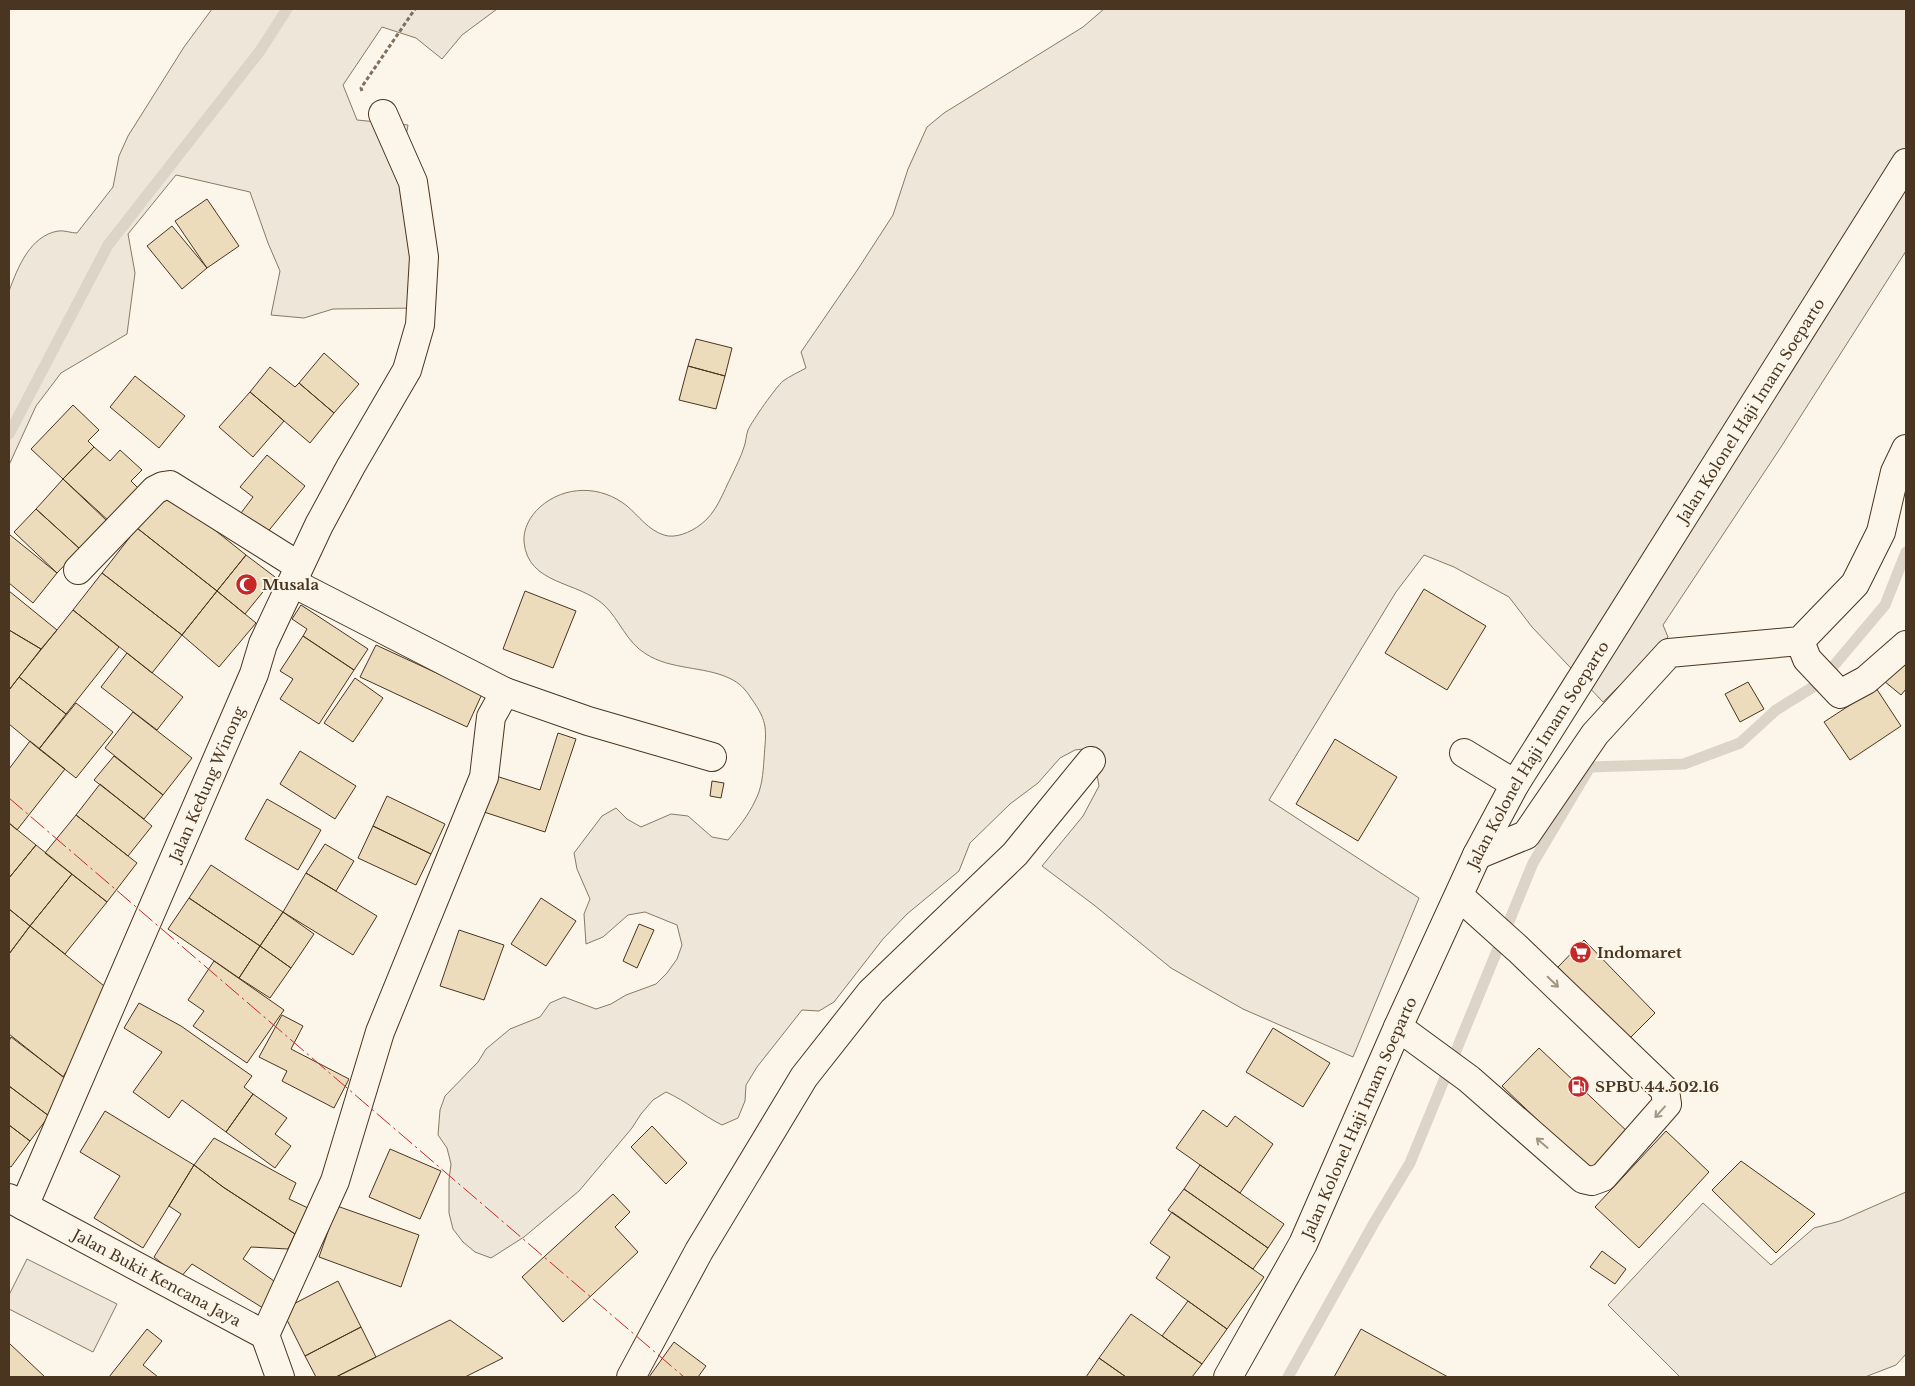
<svg xmlns="http://www.w3.org/2000/svg" width="1915" height="1386" viewBox="0 0 1915 1386" font-family="'Libre Baskerville',serif">
<style>
.green{fill:#ede6d9;stroke:#887966}
.lines{fill:none;stroke-linecap:round;stroke-linejoin:round}
.stream{stroke:#dcd4c6;stroke-width:11}
.building{fill:#ecdcbc;stroke:#4a3520}
.minor-casing{stroke:#4a3520;stroke-width:30}
.major-casing{stroke:#4a3520;stroke-width:30}
.path{stroke:#7f6f5c;stroke-width:3;stroke-dasharray:4 2.5;stroke-linecap:butt}
.minor{stroke:#fbf6e9;stroke-width:28}
.major{stroke:#fbf6e9;stroke-width:28}
.power{stroke:#c62828;stroke-width:1;stroke-dasharray:18 4 2.5 4;stroke-linecap:butt}
.oneway{stroke:#a29684}
.labels{text-anchor:middle;dominant-baseline:central;stroke-width:4;stroke-linejoin:round;paint-order:stroke}
.street-label{font-size:15px;fill:#4a3520;stroke:#fbf6e9}
.poi-label{font-size:15px;font-weight:bold;fill:#4a3520;stroke:#fbf6e9;text-anchor:start}
</style>
<rect width="100%" height="100%" fill="#fbf6e9"/>
<!-- green -->
<path class="green" d="M212 9H497L462 35 442 59 416 38 382 27 343 85 357 120 408 125 405 142 419 308 333 309 304 318 271 315 280 271 268 243 250 192 176 175 128 234 135 273 127 334 61 373 36 406 9 465V291C18 267 30 236 58 231 64 230 71 233 77 233L113 187 119 156 128 136 184 47Z
M1104 9H1906V251L1781 447 1663 625 1668 637 1603 702 1532 627 1509 597 1454 567 1424 555 1396 592 1269 800 1419 898 1353 1057 1243 1009 1171 968 1094 905 1042 866 1083 816 1099 786 1092 748 1075 750 1060 758 1038 783 1010 804 970 843 959 871 907 914 883 939 834 1002 819 1011 802 1010 757 1067 746 1085 745 1101 738 1118 722 1125C702 1115 686 1101 666 1092L653 1100 641 1114 632 1128 579 1191 524 1237 491 1258 475 1252 463 1242 453 1229 449 1213V1180L451 1164 447 1148 438 1135 440 1110 445 1096 478 1062 486 1049 510 1029 540 1017 550 1003 564 997 596 1009 611 1004 626 995 656 984 667 973 677 959 682 945 677 925 645 912 628 915 603 937 586 944 584 914 590 899 577 869 574 853 602 816 616 808 627 819 641 827 671 814 688 816 712 837 728 840C738 828 748 816 755 801 762 788 763 774 764 759 766 730 769 723 751 698 745 689 740 683 729 678 703 666 671 670 646 654 626 642 620 620 604 605 578 581 528 585 524 542 523 529 530 516 540 507 565 485 601 485 627 506 639 516 648 530 664 535 675 539 691 532 700 525 717 513 723 492 732 475 736 466 741 457 744 447 746 442 746 435 748 430 752 421 776 387 783 381 790 376 799 372 806 368L801 352 858 269 893 215 908 169 927 127 944 113 1083 27Z
M1906 1192V1354L1896 1365 1865 1377H1680L1608 1305 1703 1203 1771 1265 1814 1228 1840 1221Z
M27 1259 117 1304 93 1352 9 1309V1295Z"/>
<g class="lines">
<!-- stream -->
<path class="stream" d="M9 434 108 245 260 51 287 9
M1288 1377 1374 1223 1410 1163 1533 863 1590 767 1684 764 1740 743 1776 710 1813 687 1831 669 1885 605 1906 552"/>
</g>
<!-- building -->
<path class="building" d="M207 199 239 246 207 268 175 221Z
M172 226 207 268 182 289 147 246Z
M696 339 732 348 725 376 688 366Z
M324 353 359 384 334 413 299 383Z
M688 366 725 376 716 409 679 400Z
M270 367 295 387 299 383 334 413 310 443 250 392Z
M135 376 185 416 159 448 110 407Z
M250 392 284 421 253 457 219 427Z
M73 405 99 430 88 441 94 447 63 479 31 449Z
M94 447 110 461 120 450 142 470 131 481 140 490 110 522 63 479Z
M267 455 305 486 266 534 241 513 253 497 240 487Z
M63 479 106 520 80 549 36 509Z
M166 491 246 555 217 591 137 528Z
M36 509 80 549 57 573 14 532Z
M137 528 217 591 182 635 102 573Z
M10 535 57 573 33 603 9 583V537Z
M246 555 275 577 245 614 217 591Z
M102 573 182 635 152 673 73 610Z
M1424 589 1486 626 1447 690 1385 653Z
M9 591 57 630 41 649 9 630Z
M217 591 256 623 219 667 182 635Z
M525 591 576 611 553 668 503 649Z
M301 605 368 649 354 670 303 636 307 629 292 619Z
M73 610 119 647 66 714 19 677Z
M9 630 41 649 9 690Z
M303 636 354 670 319 724 280 699 293 679 280 671Z
M376 645 482 694 467 727 360 677Z
M127 653 183 697 157 730 101 687Z
M1906 654V689L1901 695 1884 681Z
M19 677 66 714 39 749 9 724V690Z
M355 678 383 698 353 742 324 723Z
M1748 682 1764 709 1740 722 1725 694Z
M1876 688 1901 726 1850 760 1824 722Z
M76 703 113 732 76 778 39 749Z
M133 712 192 758 163 795 105 748Z
M558 733 576 739 545 832 484 812 496 776 540 790Z
M1335 739 1397 777 1358 841 1296 804Z
M30 741 65 769 17 830 9 823V769Z
M300 751 356 786 335 819 280 784Z
M114 756 163 795 144 819 94 780Z
M712 781 724 783 721 798 710 796Z
M100 784 152 826 128 856 76 815Z
M387 796 445 824 431 854 373 826Z
M267 799 321 830 298 870 245 839Z
M76 815 137 863 107 902 45 853Z
M9 823 36 845 9 878Z
M373 826 431 854 416 885 358 858Z
M325 844 354 861 336 891 306 873Z
M36 845 72 874 30 926 9 909V878Z
M211 865 283 912 260 946 189 898Z
M306 873 377 916 353 955 283 912Z
M72 874 107 902 65 954 30 926Z
M189 898 260 946 239 978 168 929Z
M541 898 576 921 546 966 511 944Z
M9 909 30 926 9 954Z
M283 912 314 934 291 968 260 946Z
M639 924 654 930 637 968 623 961Z
M30 926 114 994 63 1077 9 1034V954Z
M459 930 504 945 484 1000 440 986Z
M1584 940 1655 1013 1629 1039 1558 967Z
M260 946 291 968 270 998 239 978Z
M214 961 284 1010 247 1063 193 1026 204 1011 188 1000Z
M139 1003 181 1026 252 1076 244 1087 253 1094 226 1132 182 1100 169 1118 133 1092 162 1052 124 1028Z
M282 1015 303 1026 291 1049 349 1079 334 1108 282 1081 287 1071 259 1057Z
M1273 1028 1330 1063 1303 1107 1246 1072Z
M11 1037 73 1084 49 1116 9 1086V1041Z
M1539 1048 1630 1134 1593 1173 1502 1086Z
M9 1086 49 1116 30 1141 9 1125Z
M253 1094 287 1118 275 1134 291 1146 275 1168 226 1132Z
M1203 1110 1227 1127 1235 1116 1273 1144 1240 1193 1176 1148Z
M105 1111 194 1165 143 1248 94 1218 120 1176 80 1152Z
M9 1125 30 1141 11 1167 9 1166Z
M652 1126 687 1163 666 1184 631 1147Z
M1666 1131 1709 1172 1639 1248 1595 1207Z
M214 1138 296 1183 289 1199 308 1208 295 1234 223 1187 194 1165Z
M390 1149 441 1171 420 1219 369 1197Z
M1741 1161 1815 1214 1776 1253 1712 1190Z
M194 1165 223 1187 295 1234 288 1249 251 1247 243 1259 281 1286 263 1308 192 1264 180 1278 154 1257 181 1214 169 1206Z
M1200 1165 1284 1224 1268 1248 1184 1189Z
M1184 1189 1268 1248 1253 1269 1168 1210Z
M613 1194 630 1212 615 1227 638 1252 563 1322 522 1277Z
M337 1206 419 1235 401 1287 319 1257Z
M1172 1212 1264 1277 1227 1329 1156 1278 1170 1257 1150 1243Z
M1602 1251 1626 1269 1615 1284 1590 1267Z
M338 1281 361 1327 305 1356 282 1310Z
M1188 1301 1227 1329 1202 1364 1162 1336Z
M1131 1314 1202 1364 1192 1377H1126L1099 1358Z
M450 1320 503 1358 465 1377H336Z
M361 1327 376 1357 336 1377H316L305 1356Z
M147 1329 162 1341 143 1365 158 1377H109Z
M1361 1329 1448 1377H1334Z
M674 1342 706 1366 698 1377H649Z
M9 1343 45 1377H9Z
M1099 1358 1126 1377H1086Z"/>
<g class="lines">
<defs>
<g id="minor">
<path d="M78 570 155 490 163 486 170 485 299 566"/>
<path d="M293 583 505 692"/>
<path d="M1800 641 1807 659 1840 694 1866 680 1906 645"/>
<path d="M1464 753 1515 784"/>
<path d="M1477 855 1526 835 1595 734 1669 653 1800 641 1855 584 1881 532 1895 472 1906 449"/>
<path d="M1398 1027 1469 1079 1583 1179 1592 1181 1603 1177 1667 1104 1665 1090 1518 949 1459 896"/>
<path id="s1" d="M9 1198 265 1335 280 1377"/>
<path id="s2" d="M24 1206 254 674 263 644 319 525 351 466 407 370 420 325 424 257 413 182 383 114"/>
<path d="M265 1335 335 1181 380 1032 484 777 491 717 505 692 588 721 712 757"/>
<path d="M631 1377 699 1251 804 1077 871 992 1015 854 1091 761"/>
</g>
<g id="major">
<path id="s3" d="M1228 1377 1303 1244 1398 1027 1477 855 1515 784 1906 163"/>
</g>
</defs>
<!-- minor casing -->
<use href="#minor" class="minor-casing"/>
<!-- major casing -->
<use href="#major" class="major-casing"/>
<!-- path -->
<path class="path" d="M362 91 361 88 415 9"/>
<!-- minor -->
<use href="#minor" class="minor"/>
<!-- major -->
<use href="#major" class="major"/>
<!-- power -->
<path class="power" d="M9 798 684 1377"/>
</g>
<!-- one-way arrows -->
<defs><path id="oneway-shaft" d="M-6 0H5M1.5-3L5.5 0L1.5 3" fill="none" stroke-width="1.6" stroke-linecap="round" stroke-linejoin="round" transform="scale(1.25)"/></defs>
<g class="oneway">
<use href="#oneway-shaft" transform="translate(1553 982) rotate(44)"/>
<use href="#oneway-shaft" transform="translate(1660 1112) rotate(132)"/>
<use href="#oneway-shaft" transform="translate(1542 1143) rotate(-139)"/>
</g>
<!-- icons -->
<defs>
<symbol id="mosque-disc" viewBox="-11 -11 22 22"><circle r="9.5" fill="#c62828" stroke="#fbf6e9"/><path d="M3.5-4.9A6 6 0 1 0 3.5 4.9A5 5 0 1 1 3.5-4.9Z" fill="#fff"/></symbol>
<symbol id="supermarket-disc" viewBox="-11 -11 22 22"><circle r="9.5" fill="#c62828" stroke="#fbf6e9"/><path d="M-6-5.5h2.5l.6 2H6L4.5 2H-2.5L-4.4-4H-6ZM-1.5 3.2a1.3 1.3 0 1 0 .1 0ZM3 3.2a1.3 1.3 0 1 0 .1 0Z" fill="#fff"/></symbol>
<symbol id="fuel-disc" viewBox="-11 -11 22 22"><circle r="9.5" fill="#c62828" stroke="#fbf6e9"/><path d="M-5.5-6h7V0h2V4h1.3V-2.5L3-4.5l.8-.8L6-3V5H2.5V1h-1V6h-7ZM-4.2-4.7v3.2H.2V-4.7Z" fill="#fff"/></symbol>
</defs>
<g fill-rule="evenodd">
<use href="#mosque-disc" x="234" y="572" width="25" height="25"/>
<use href="#supermarket-disc" x="1568" y="940" width="25" height="25"/>
<use href="#fuel-disc" x="1566" y="1074" width="25" height="25"/>
</g>
<g class="labels">
<!-- street labels -->
<g class="street-label">
<text stroke="none"><textPath href="#s3" startOffset="1101">Jalan Kolonel Haji Imam Soeparto</textPath></text>
<text stroke="none"><textPath href="#s3" startOffset="696">Jalan Kolonel Haji Imam Soeparto</textPath></text>
<text stroke="none"><textPath href="#s2" startOffset="460">Jalan Kedung Winong</textPath></text>
<text stroke="none"><textPath href="#s3" startOffset="291">Jalan Kolonel Haji Imam Soeparto</textPath></text>
<text stroke="none"><textPath href="#s1" startOffset="168">Jalan Bukit Kencana Jaya</textPath></text>
</g>
<!-- poi labels -->
<g class="poi-label">
<text x="262" y="584">Musala</text>
<text x="1597" y="952">Indomaret</text>
<text x="1595" y="1086">SPBU 44.502.16</text>
</g>
</g>
<!-- border -->
<rect width="1915" height="1386" fill="none" stroke="#4a3520" stroke-width="20"/>
</svg>
